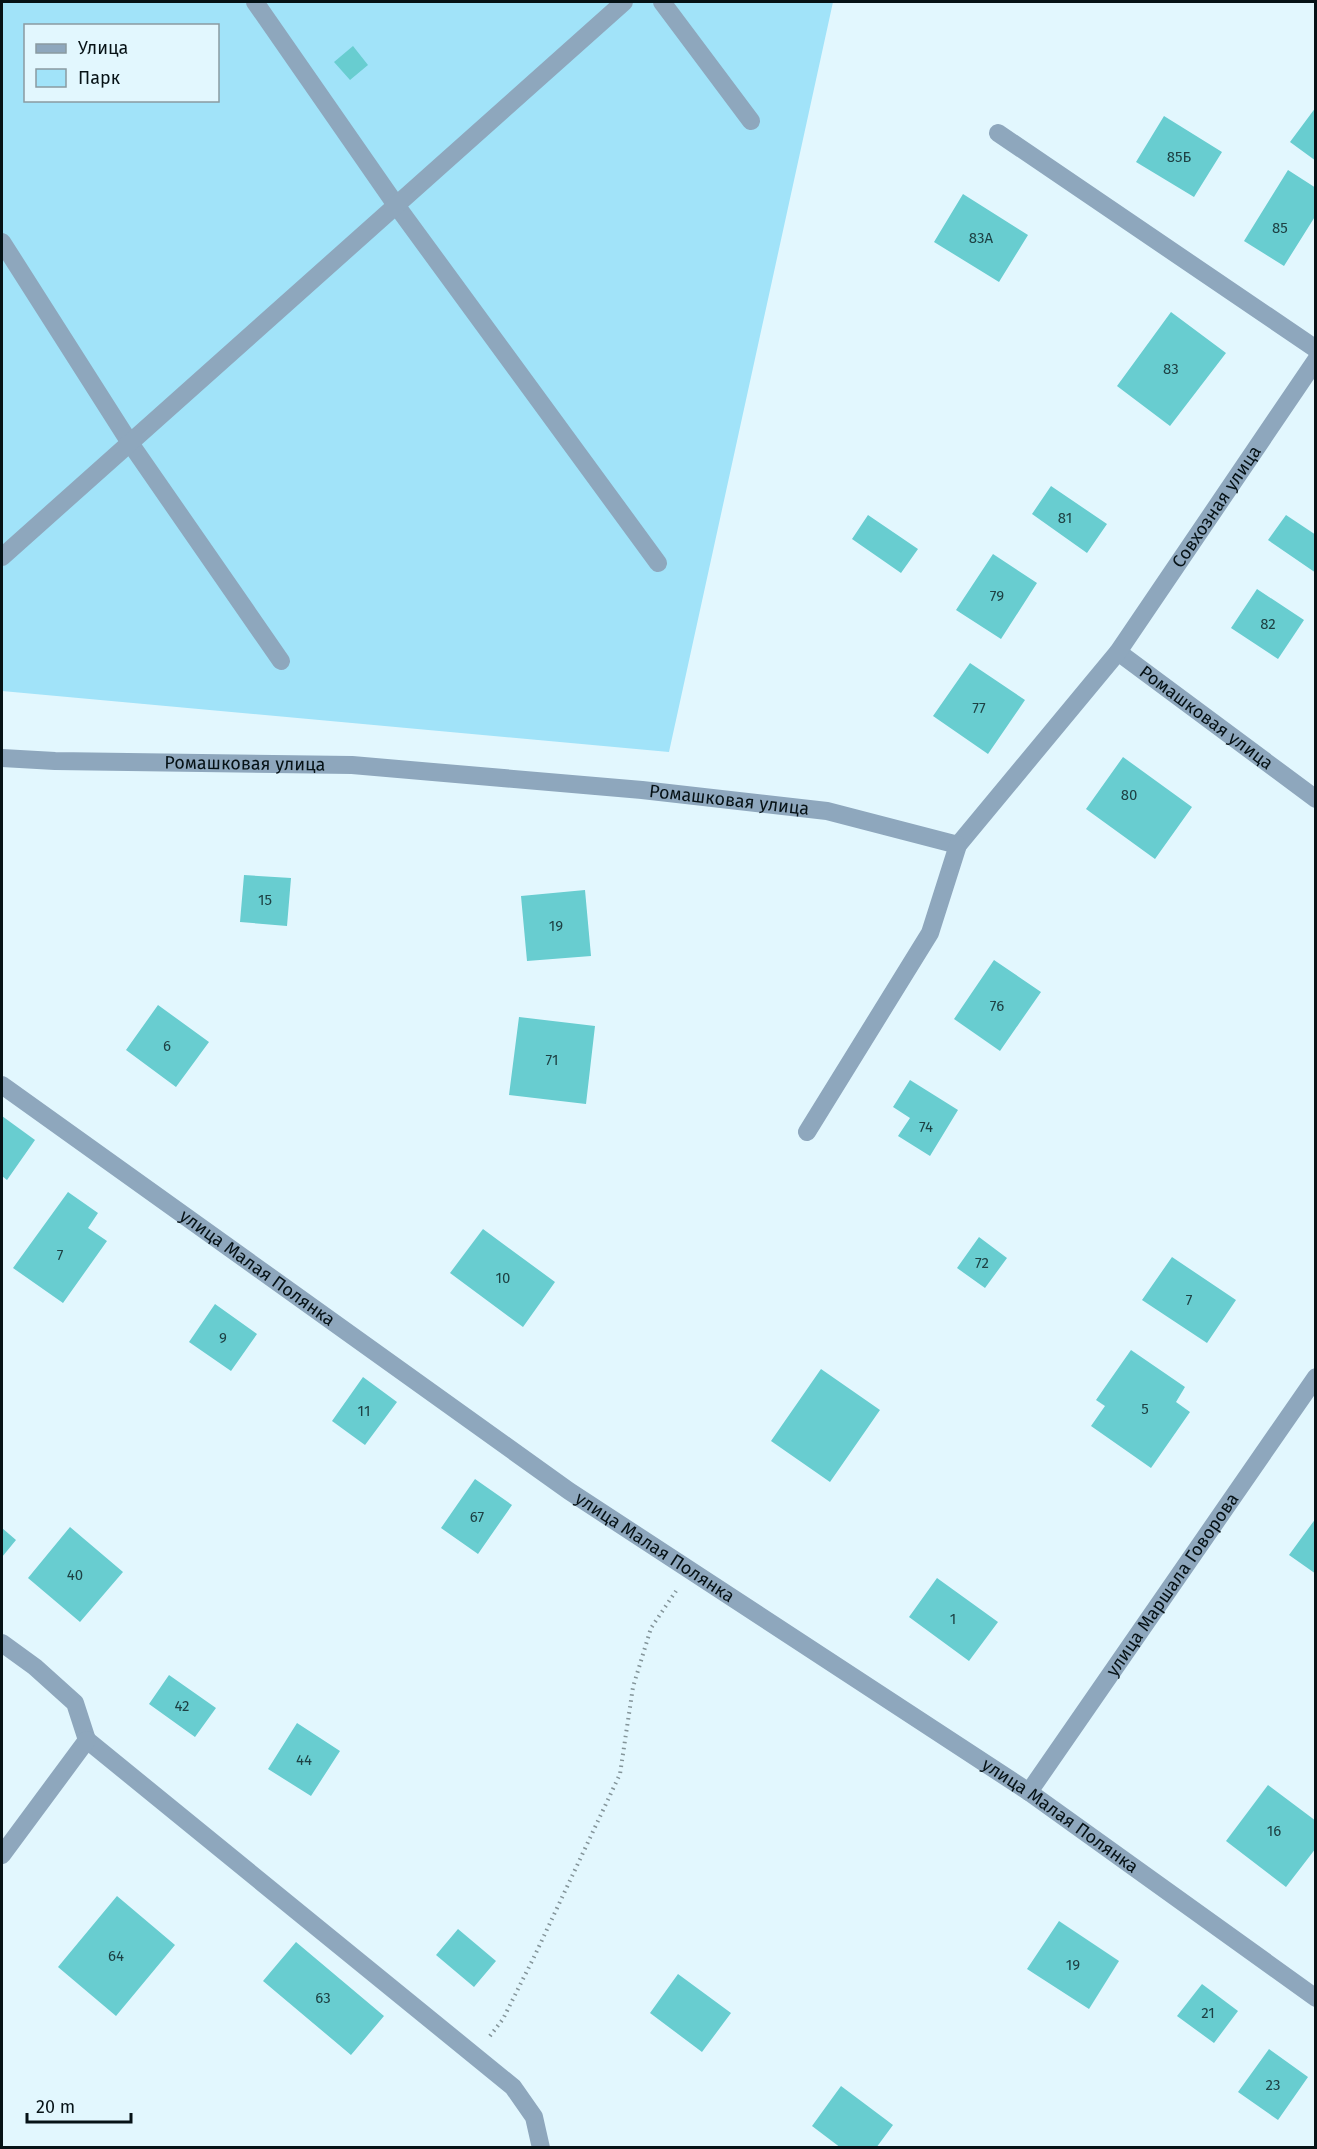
<svg xmlns="http://www.w3.org/2000/svg" width="1317" height="2149" viewBox="0 0 1317 2149" font-family="'Fira Sans',sans-serif">
<style>
.green{fill:#a1e3f9;fill-rule:evenodd}
.building{fill:#68cdd0}
.lines{fill:none;stroke-linecap:round;stroke-linejoin:round}
.path{stroke:#839499;stroke-width:4;stroke-dasharray:1.5 4.5;stroke-linecap:butt}
.minor{stroke:#8ea7bd;stroke-width:18}
.labels{text-anchor:middle;dominant-baseline:central;stroke-width:4.5;stroke-linejoin:round;paint-order:stroke}
.number-label{font-size:15px;fill:#1e4144}
.street-label{font-size:18px;fill:#061216;stroke:#e2f7fe}
</style>
<rect width="100%" height="100%" fill="#e2f7fe"/>
<!-- green -->
<path class="green" d="M2 2H833L669 752 2 691ZM26 26H218V100H26Z"/>
<!-- building -->
<path class="building" d="M353 46 368 65 350 80 334 62Z
M1316 107V161L1290 142Z
M1164 116 1222 152 1194 197 1136 162Z
M1288 170 1316 188V215L1284 266 1244 241Z
M963 194 1028 235 999 282 934 242Z
M1171 312 1226 353 1170 426 1117 386Z
M1051 486 1107 524 1087 553 1032 514Z
M868 515 918 549 901 573 852 539Z
M1286 515 1316 535V573L1268 540Z
M993 554 1037 583 1001 639 956 610Z
M1257 589 1304 620 1278 659 1231 628Z
M970 663 1025 700 988 754 933 716Z
M1123 757 1192 807 1155 859 1086 809Z
M244 875 291 878 287 926 240 922Z
M585 890 591 956 527 961 521 896Z
M994 960 1041 992 1000 1051 954 1019Z
M158 1005 209 1042 176 1087 126 1050Z
M519 1017 595 1026 586 1104 509 1095Z
M910 1080 958 1110 930 1156 898 1136 910 1118 893 1107Z
M2 1116 35 1140 7 1180 2 1176Z
M68 1192 98 1213 88 1228 107 1241 63 1303 13 1268Z
M483 1229 555 1282 523 1327 450 1273Z
M979 1237 1007 1258 985 1288 957 1268Z
M1172 1257 1236 1300 1207 1343 1142 1300Z
M215 1304 257 1334 231 1371 189 1342Z
M1131 1350 1185 1387 1176 1402 1190 1412 1151 1468 1091 1426 1105 1406 1096 1400Z
M821 1369 880 1410 830 1482 771 1441Z
M363 1377 397 1402 365 1445 332 1421Z
M475 1479 512 1505 478 1554 441 1528Z
M1316 1518V1574L1289 1555Z
M70 1527 123 1572 80 1622 28 1578Z
M2 1528 16 1540 2 1557Z
M937 1578 998 1622 969 1661 909 1617Z
M169 1675 216 1708 195 1737 149 1704Z
M297 1723 340 1751 311 1796 268 1769Z
M1268 1785 1316 1821V1848L1286 1887 1226 1841Z
M117 1896 175 1945 116 2016 58 1967Z
M1059 1921 1119 1961 1089 2009 1027 1969Z
M458 1929 496 1961 474 1987 436 1955Z
M296 1942 384 2016 351 2055 263 1981Z
M678 1974 731 2013 702 2052 650 2013Z
M1202 1984 1238 2011 1214 2043 1177 2016Z
M1269 2049 1308 2077 1278 2120 1238 2092Z
M841 2086 893 2125 876 2148H841L812 2126Z"/>
<g class="lines">
<!-- path -->
<path class="path" d="M490 2036 503 2019 535 1955 620 1774 633 1687 651 1628 676 1591"/>
<!-- minor -->
<g class="minor">
<path d="M255 2 396 205 658 563"/>
<path d="M662 2 751 121"/>
<path d="M998 133 1316 349"/>
<path d="M2 242 130 443 281 661"/>
<path d="M2 557 624 2"/>
<path id="s1" d="M1118 652 1316 799"/>
<path id="s2" d="M2 758 55 761 352 765 642 790 827 811 958 845 1118 652 1316 360"/>
<path id="s3" d="M2 1085 569 1491 1029 1792 1316 1998"/>
<path d="M807 1132 930 933 958 845"/>
<path d="M2 1643 35 1667 75 1703 87 1740"/>
<path d="M87 1740 513 2087 534 2117 541 2148"/>
<path id="s4" d="M1029 1792 1316 1377"/>
<path d="M2 1855 87 1740"/>
</g>
</g>
<g class="labels">
<!-- number labels -->
<g class="number-label">
<text x="1179" y="157">85Б</text>
<text x="1280" y="228">85</text>
<text x="981" y="238">83А</text>
<text x="1171" y="369">83</text>
<text x="1065" y="518">81</text>
<text x="997" y="596">79</text>
<text x="1268" y="624">82</text>
<text x="979" y="708">77</text>
<text x="1129" y="795">80</text>
<text x="265" y="900">15</text>
<text x="556" y="926">19</text>
<text x="997" y="1006">76</text>
<text x="167" y="1046">6</text>
<text x="552" y="1060">71</text>
<text x="926" y="1127">74</text>
<text x="60" y="1255">7</text>
<text x="982" y="1263">72</text>
<text x="503" y="1278">10</text>
<text x="1189" y="1300">7</text>
<text x="223" y="1338">9</text>
<text x="1145" y="1409">5</text>
<text x="364" y="1411">11</text>
<text x="477" y="1517">67</text>
<text x="75" y="1575">40</text>
<text x="953" y="1619">1</text>
<text x="182" y="1706">42</text>
<text x="304" y="1760">44</text>
<text x="1274" y="1831">16</text>
<text x="116" y="1956">64</text>
<text x="1073" y="1965">19</text>
<text x="323" y="1998">63</text>
<text x="1208" y="2013">21</text>
<text x="1273" y="2085">23</text>
</g>
<!-- street labels -->
<g class="street-label">
<text stroke="none"><textPath href="#s2" startOffset="1389">Совхозная улица</textPath></text>
<text stroke="none"><textPath href="#s1" startOffset="110">Ромашковая улица</textPath></text>
<text stroke="none"><textPath href="#s2" startOffset="243">Ромашковая улица</textPath></text>
<text stroke="none"><textPath href="#s2" startOffset="729">Ромашковая улица</textPath></text>
<text stroke="none"><textPath href="#s3" startOffset="314">улица Малая Полянка</textPath></text>
<text stroke="none"><textPath href="#s3" startOffset="800">улица Малая Полянка</textPath></text>
<text stroke="none"><textPath href="#s4" startOffset="252">улица Маршала Говорова</textPath></text>
<text stroke="none"><textPath href="#s3" startOffset="1286">улица Малая Полянка</textPath></text>
</g>
</g>
<!-- border -->
<rect width="1317" height="2149" fill="none" stroke="#061216" stroke-width="6"/>
<!-- legend -->
<rect x="24" y="24" width="195" height="78" fill="#e2f7fe" stroke="#8a9ba1" stroke-width="1.5"/>
<rect x="36" y="44" width="30" height="9" fill="#8ea7bd" stroke="#8a9ba1" stroke-width="1.5"/>
<text x="78" y="54" font-size="18" fill="#061216">Улица</text>
<rect x="36" y="69" width="30" height="18" fill="#a1e3f9" stroke="#8a9ba1" stroke-width="1.5"/>
<text x="78" y="84" font-size="18" fill="#061216">Парк</text>
<!-- scale -->
<path d="M27 2113v9h104v-9" fill="none" stroke="#061216" stroke-width="3"/>
<text x="36" y="2113" font-size="18" fill="#061216" stroke="#e2f7fe" stroke-width="4.5" paint-order="stroke">20 m</text>
</svg>
